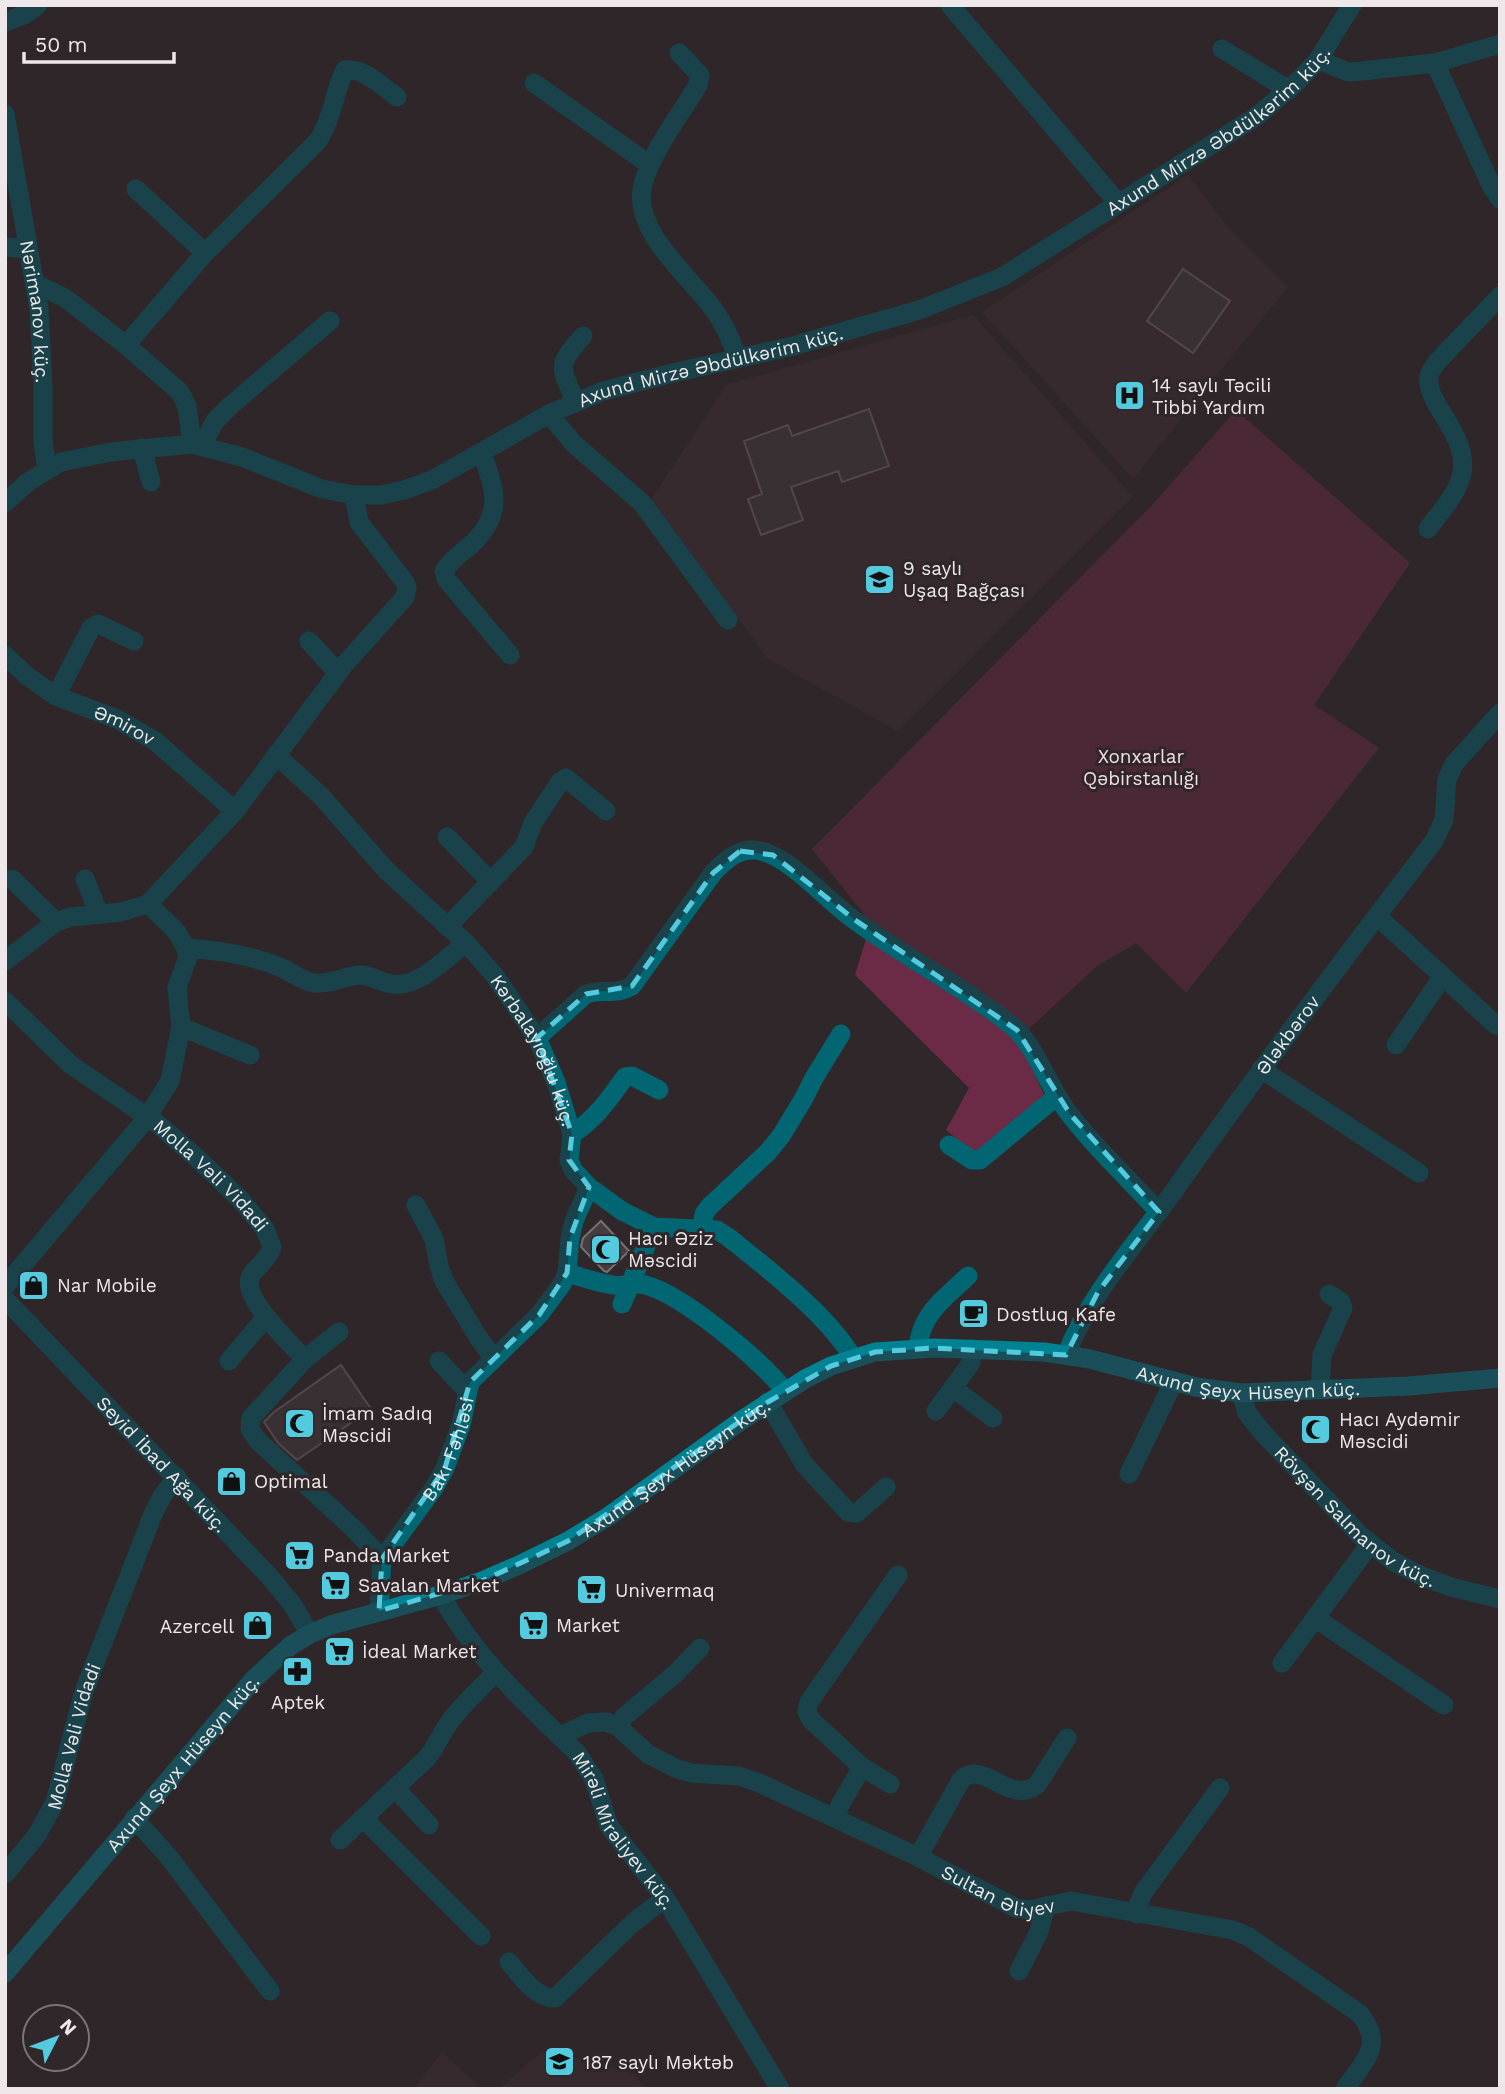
<svg xmlns="http://www.w3.org/2000/svg" width="1505" height="2094" viewBox="0 0 1505 2094" font-family="'Work Sans',sans-serif">
<style>
.built{fill:#3e2f34}
.green{fill:#6b2b46}
.building{fill:#453c3f;stroke:#7a7073;stroke-width:2}
.lines{fill:none;stroke-linecap:round;stroke-linejoin:round}
.minor{stroke:#016572;stroke-width:19}
.tertiary{stroke:#016572;stroke-width:19}
.secondary{stroke:#008293;stroke-width:19}
.marked{fill:none;stroke:#54cade;stroke-width:5;stroke-dasharray:14 9;stroke-linejoin:round}
.labels{text-anchor:middle;dominant-baseline:central;stroke-width:6;stroke-linejoin:round;paint-order:stroke}
.street-label{font-size:19px;fill:#eee8ea;stroke:#2f2729}
.poi-label{font-size:19px;fill:#eee8ea;stroke:#2f2729;text-anchor:start}
.park-label{font-size:19px;fill:#f5dce4;stroke:#2f2729}
</style>
<rect width="100%" height="100%" fill="#2f2729"/>
<!-- built -->
<path class="built" d="M1188 175 1229 228 1288 287 1133 479 982 312Z
M973 315 1133 497 898 731 768 659 651 500 726 385Z
M545 2049 634 2074 646 2089H499Z
M442 2052 482 2089H414Z"/>
<!-- green -->
<path class="green" d="M1236 410 1410 563 1314 705 1379 748 1186 993 1136 943 1097 966 1018 1039 1046 1099 977 1155 946 1130 969 1088 855 975 871 923 812 849 1153 504Z"/>
<!-- building -->
<path class="building" d="M1183 269 1230 301 1193 353 1147 321Z
M869 409 889 466 842 482 838 471 791 487 803 520 761 535 748 499 762 494 744 441 788 425 792 436Z
M601 1221 629 1251 607 1272 604 1271 581 1247 583 1238Z
M341 1365 371 1409 297 1460 278 1443 264 1422 274 1412Z"/>
<g class="lines">
<!-- minor -->
<g class="minor">
<path d="M950 5 1118 203"/>
<path d="M5 22 26 14 38 5"/>
<path d="M1222 49 1289 90"/>
<path d="M679 53 700 75 698 85C680 115 652 151 643 184 631 231 689 275 714 310 725 325 732 341 737 358"/>
<path d="M1318 60 1348 72 1362 71 1435 63 1500 44"/>
<path d="M1435 63 1492 187 1500 199"/>
<path d="M534 83 650 165"/>
<path id="s1" d="M5 114 39 309 43 385V442L47 469"/>
<path d="M136 189 205 253"/>
<path d="M5 247 28 249"/>
<path d="M34 283 65 298 126 345 180 392 187 406 192 444"/>
<path d="M126 345 205 253 318 141C334 115 333 94 345 70 363 67 383 87 397 97"/>
<path d="M576 402C560 367 556 366 583 336"/>
<path d="M549 414 574 444 642 503 728 620"/>
<path d="M202 445 215 421 230 406 330 321"/>
<path d="M142 448 151 482"/>
<path d="M482 453C495 490 504 513 472 544 462 552 451 560 444 571L446 579 510 655"/>
<path id="s2" d="M5 503 28 482 61 462 111 452 192 444 242 457 322 489 354 495H381L404 490 432 480 549 414 603 391 673 373 793 346 919 310 1002 277 1257 116 1299 80 1318 60 1352 5"/>
<path d="M1428 529C1440 512 1458 494 1462 473 1469 435 1425 403 1429 377 1429 372 1434 367 1436 363L1500 296"/>
<path d="M309 641 338 673"/>
<path id="s3" d="M5 655 27 676 56 696 117 719 155 741 235 811"/>
<path d="M56 696 91 628 98 624 134 641"/>
<path id="s4" d="M276 755 321 796 386 870 466 943 495 976 537 1038 556 1082 572 1134 569 1160 573 1170 589 1187 622 1211 654 1227 717 1230 728 1237C768 1269 828 1315 853 1358"/>
<path d="M447 837 491 882"/>
<path d="M12 879 56 922"/>
<path d="M85 879 99 914"/>
<path d="M1377 916 1496 1025"/>
<path d="M447 927 524 847 533 823 560 782 566 778 606 811"/>
<path d="M186 948C218 950 250 955 280 967 291 972 302 981 314 983 331 985 346 975 362 975 372 976 382 983 392 984 419 988 446 958 466 943"/>
<path d="M5 961 56 922 71 917 121 912 148 904 235 811 344 665 405 597 407 587 404 581 359 522 354 495"/>
<path id="s5" d="M5 1001 71 1065 158 1124 197 1158 240 1199 265 1229 272 1247C267 1263 253 1268 250 1278 243 1300 291 1344 305 1359L251 1418 250 1429 257 1440 353 1528 382 1559"/>
<path d="M181 1027 250 1055"/>
<path d="M537 1038 586 994C604 988 615 996 632 986L713 873C727 858 742 845 764 852 792 860 828 901 853 919 906 958 966 988 1017 1030 1038 1053 1047 1083 1065 1108 1092 1145 1128 1178 1159 1212"/>
<path d="M1396 1045 1443 976"/>
<path d="M1261 1069 1419 1173"/>
<path d="M572 1134C595 1120 609 1099 625 1077L632 1076 659 1090"/>
<path d="M949 1145 972 1160H980L1057 1096"/>
<path d="M416 1205 434 1239 439 1266 444 1281 480 1340 494 1358"/>
<path d="M702 1228 704 1214 709 1207 768 1152 781 1136 804 1098 814 1078 841 1034"/>
<path d="M567 1273C582 1277 597 1283 613 1285 624 1287 635 1282 645 1285 682 1294 762 1361 785 1391"/>
<path d="M5 1286 147 1118 170 1081 181 1027 177 987 188 957 186 948 176 931 148 904"/>
<path d="M622 1304 654 1227"/>
<path d="M918 1348C921 1313 944 1299 968 1276"/>
<path id="s6" d="M1066 1355C1090 1294 1136 1244 1174 1191 1258 1072 1346 956 1434 841L1444 820 1447 779 1454 764 1500 713"/>
<path d="M305 1359 339 1332"/>
<path d="M229 1361 265 1318"/>
<path d="M439 1361 467 1391"/>
<path d="M953 1388 993 1418"/>
<path d="M1320 1389 1322 1355 1343 1308 1341 1302 1329 1294"/>
<path id="s7" d="M1241 1393 1247 1413 1262 1432 1361 1536 1394 1562 1424 1577 1451 1587 1500 1599"/>
<path d="M768 1402 804 1464 848 1512 857 1513 886 1487"/>
<path d="M936 1411 971 1363 972 1349"/>
<path d="M1129 1474 1174 1381"/>
<path id="s8" d="M441 1595C474 1657 527 1704 577 1753L594 1779 609 1826 665 1898 780 2089"/>
<path id="s9" d="M379 1611 382 1559 434 1488 445 1468 461 1425 470 1382 539 1315 562 1284 567 1273 570 1238 574 1221 589 1187"/>
<path d="M1315 1618 1444 1705"/>
<path d="M1282 1663 1370 1544"/>
<path d="M617 1726 625 1716 675 1674 700 1648"/>
<path id="s10" d="M560 1736 588 1723 606 1722 617 1726 648 1754 675 1768 691 1773 739 1776 757 1782 918 1857 1016 1908 1029 1910 1071 1901 1233 1930 1249 1937 1360 2014C1385 2046 1364 2061 1345 2089"/>
<path d="M862 1767 890 1784"/>
<path d="M395 1788 429 1825"/>
<path d="M134 1818 168 1856 270 1991"/>
<path d="M363 1818 481 1936"/>
<path d="M836 1818 840 1805 862 1767 811 1720 807 1711 809 1702 898 1575"/>
<path d="M340 1840 427 1758C437 1746 441 1733 451 1720 464 1703 481 1688 496 1672"/>
<path d="M918 1857 961 1780C983 1758 1009 1806 1037 1785L1067 1738"/>
<path id="s11" d="M5 1874 37 1835 55 1802 84 1691 154 1512 163 1495 177 1477"/>
<path d="M1137 1914 1139 1903 1143 1893 1220 1788"/>
<path d="M509 1962C521 1976 535 1998 555 1998L634 1922 665 1898"/>
<path d="M1019 1971 1038 1934 1046 1906"/>
</g>
<!-- tertiary -->
<path class="tertiary" id="s12" d="M5 1299 269 1576 292 1604 310 1634"/>
<!-- secondary -->
<path class="secondary" id="s13" d="M5 1973 254 1679 290 1646 310 1634 331 1625 441 1595 482 1581 519 1565 568 1541 609 1516 742 1420 805 1379 831 1366 875 1352 934 1348 1044 1352 1090 1359 1196 1387 1241 1393 1409 1386 1500 1378"/>
</g>
<!-- marked area -->
<path d="M0 0H1505V2094H0ZM740 851 773 855 855 920 1017 1030 1070 1114 1159 1212 1098 1292 1066 1355 934 1348 875 1352 831 1366 768 1402 568 1541 482 1581 379 1611 382 1559 445 1468 470 1382 539 1315 567 1273 570 1238 589 1187 569 1160 572 1134 537 1038 586 994 632 986 713 873Z" fill="#2f2729" fill-opacity=".55" fill-rule="evenodd"/>
<path class="marked" d="M740 851 773 855 855 920 1017 1030 1070 1114 1159 1212 1098 1292 1066 1355 934 1348 875 1352 831 1366 768 1402 568 1541 482 1581 379 1611 382 1559 445 1468 470 1382 539 1315 567 1273 570 1238 589 1187 569 1160 572 1134 537 1038 586 994 632 986 713 873Z"/>
<!-- icons -->
<defs>
<symbol id="hospital-square" viewBox="-11 -11 22 22"><rect x="-9" y="-9" width="18" height="18" rx="4" fill="#54cade" stroke="#2f2729"/><path d="M-5-5h3v3.5h4V-5h3V5h-3V1.5h-4V5h-3Z" fill="#111"/></symbol>
<symbol id="school-square" viewBox="-11 -11 22 22"><rect x="-9" y="-9" width="18" height="18" rx="4" fill="#54cade" stroke="#2f2729"/><path d="M0-5L7-2L0 1L-7-2ZM-4 1L0 2.5L4 1V4Q0 6-4 4Z" fill="#111"/></symbol>
<symbol id="mosque-square" viewBox="-11 -11 22 22"><rect x="-9" y="-9" width="18" height="18" rx="4" fill="#54cade" stroke="#2f2729"/><path d="M3.5-4.9A6 6 0 1 0 3.5 4.9A5 5 0 1 1 3.5-4.9Z" fill="#111"/></symbol>
<symbol id="shop-square" viewBox="-11 -11 22 22"><rect x="-9" y="-9" width="18" height="18" rx="4" fill="#54cade" stroke="#2f2729"/><path d="M-5-2.5h2.3a2.7 3.5 0 0 1 5.4 0H5L5.5 6h-11ZM-1.5-2.5h3a1.5 2.3 0 0 0-3 0Z" fill="#111"/></symbol>
<symbol id="cafe-square" viewBox="-11 -11 22 22"><rect x="-9" y="-9" width="18" height="18" rx="4" fill="#54cade" stroke="#2f2729"/><path d="M-5.5-4.5H6V0H3Q3 3.5 0 3.5H-2.5Q-5.5 3.5-5.5 0ZM3-3.2v2h1.7v-2ZM-6 4.5H4V6H-6Z" fill="#111"/></symbol>
<symbol id="supermarket-square" viewBox="-11 -11 22 22"><rect x="-9" y="-9" width="18" height="18" rx="4" fill="#54cade" stroke="#2f2729"/><path d="M-6-5.5h2.5l.6 2H6L4.5 2H-2.5L-4.4-4H-6ZM-1.5 3.2a1.3 1.3 0 1 0 .1 0ZM3 3.2a1.3 1.3 0 1 0 .1 0Z" fill="#111"/></symbol>
<symbol id="pharmacy-square" viewBox="-11 -11 22 22"><rect x="-9" y="-9" width="18" height="18" rx="4" fill="#54cade" stroke="#2f2729"/><path d="M-2-6h4v4h4v4h-4v4h-4v-4h-4v-4h4Z" fill="#111"/></symbol>
</defs>
<g fill-rule="evenodd">
<use href="#hospital-square" x="1112" y="378" width="35" height="35"/>
<use href="#school-square" x="862" y="562" width="35" height="35"/>
<use href="#mosque-square" x="588" y="1232" width="35" height="35"/>
<use href="#shop-square" x="16" y="1268" width="35" height="35"/>
<use href="#cafe-square" x="956" y="1296" width="35" height="35"/>
<use href="#mosque-square" x="282" y="1406" width="35" height="35"/>
<use href="#mosque-square" x="1298" y="1412" width="35" height="35"/>
<use href="#shop-square" x="214" y="1464" width="35" height="35"/>
<use href="#supermarket-square" x="282" y="1538" width="35" height="35"/>
<use href="#supermarket-square" x="318" y="1568" width="35" height="35"/>
<use href="#supermarket-square" x="574" y="1572" width="35" height="35"/>
<use href="#supermarket-square" x="516" y="1608" width="35" height="35"/>
<use href="#shop-square" x="240" y="1608" width="35" height="35"/>
<use href="#supermarket-square" x="322" y="1634" width="35" height="35"/>
<use href="#pharmacy-square" x="280" y="1654" width="35" height="35"/>
<use href="#school-square" x="542" y="2044" width="35" height="35"/>
</g>
<g class="labels">
<!-- street labels -->
<g class="street-label">
<text stroke="none"><textPath href="#s2" startOffset="1323">Axund Mirzə Əbdülkərim küç.</textPath></text>
<text stroke="none"><textPath href="#s1" startOffset="200">Nərimanov küç.</textPath></text>
<text stroke="none"><textPath href="#s2" startOffset="756">Axund Mirzə Əbdülkərim küç.</textPath></text>
<text stroke="none"><textPath href="#s3" startOffset="140">Əmirov</textPath></text>
<text stroke="none"><textPath href="#s6" startOffset="390">Ələkbərov</textPath></text>
<text stroke="none"><textPath href="#s4" startOffset="396">Kərbalayıoğlu küç.</textPath></text>
<text stroke="none"><textPath href="#s5" startOffset="271">Molla Vəli Vidadi</textPath></text>
<text stroke="none"><textPath href="#s13" startOffset="1472">Axund Şeyx Hüseyn küç.</textPath></text>
<text stroke="none"><textPath href="#s9" startOffset="182">Bakı Fəhləsi</textPath></text>
<text stroke="none"><textPath href="#s12" startOffset="228">Seyid İbad Ağa küç.</textPath></text>
<text stroke="none"><textPath href="#s13" startOffset="863">Axund Şeyx Hüseyn küç.</textPath></text>
<text stroke="none"><textPath href="#s7" startOffset="172">Rövşən Salmanov küç.</textPath></text>
<text stroke="none"><textPath href="#s11" startOffset="156">Molla Vəli Vidadi</textPath></text>
<text stroke="none"><textPath href="#s13" startOffset="275">Axund Şeyx Hüseyn küç.</textPath></text>
<text stroke="none"><textPath href="#s8" startOffset="301">Mirəli Mirəliyev küç.</textPath></text>
<text stroke="none"><textPath href="#s10" startOffset="483">Sultan Əliyev</textPath></text>
</g>
<!-- poi labels -->
<g class="poi-label">
<text x="1152" y="385">14 saylı Təcili<tspan x="1152" dy="22">Tibbi Yardım</tspan></text>
<text x="903" y="568">9 saylı<tspan x="903" dy="22">Uşaq Bağçası</tspan></text>
<text x="628" y="1238">Hacı Əziz<tspan x="628" dy="22">Məscidi</tspan></text>
<text x="57" y="1285">Nar Mobile</text>
<text x="996" y="1314">Dostluq Kafe</text>
<text x="322" y="1413">İmam Sadıq<tspan x="322" dy="22">Məscidi</tspan></text>
<text x="1339" y="1419">Hacı Aydəmir<tspan x="1339" dy="22">Məscidi</tspan></text>
<text x="254" y="1481">Optimal</text>
<text x="323" y="1555">Panda Market</text>
<text x="358" y="1585">Savalan Market</text>
<text x="615" y="1590">Univermaq</text>
<text x="556" y="1625">Market</text>
<text x="234" y="1626" text-anchor="end">Azercell</text>
<text x="362" y="1651">İdeal Market</text>
<text x="298" y="1702" text-anchor="middle">Aptek</text>
<text x="583" y="2062">187 saylı Məktəb</text>
</g>
<!-- park labels -->
<g class="park-label">
<text x="1141" y="756">Xonxarlar<tspan x="1141" dy="22">Qəbirstanlığı</tspan></text>
</g>
</g>
<!-- border -->
<rect width="1505" height="2094" fill="none" stroke="#eee8ea" stroke-width="14"/>
<!-- north arrow -->
<g transform="translate(56 2038) rotate(48)"><circle r="33" fill="#2f2729" stroke="#7b7476" stroke-width="2"/>
<path d="M0-5L12 26L0 18L-12 26Z" fill="#54cade"/>
<text y="-10" font-size="19" font-weight="bold" text-anchor="middle" fill="#eee8ea">N</text>
</g>
<!-- scale -->
<path d="M24 52v10h150v-10" fill="none" stroke="#eee8ea" stroke-width="3.5"/>
<text x="35" y="52" font-size="21" fill="#eee8ea" stroke="#2f2729" stroke-width="5" paint-order="stroke">50 m</text>
</svg>
